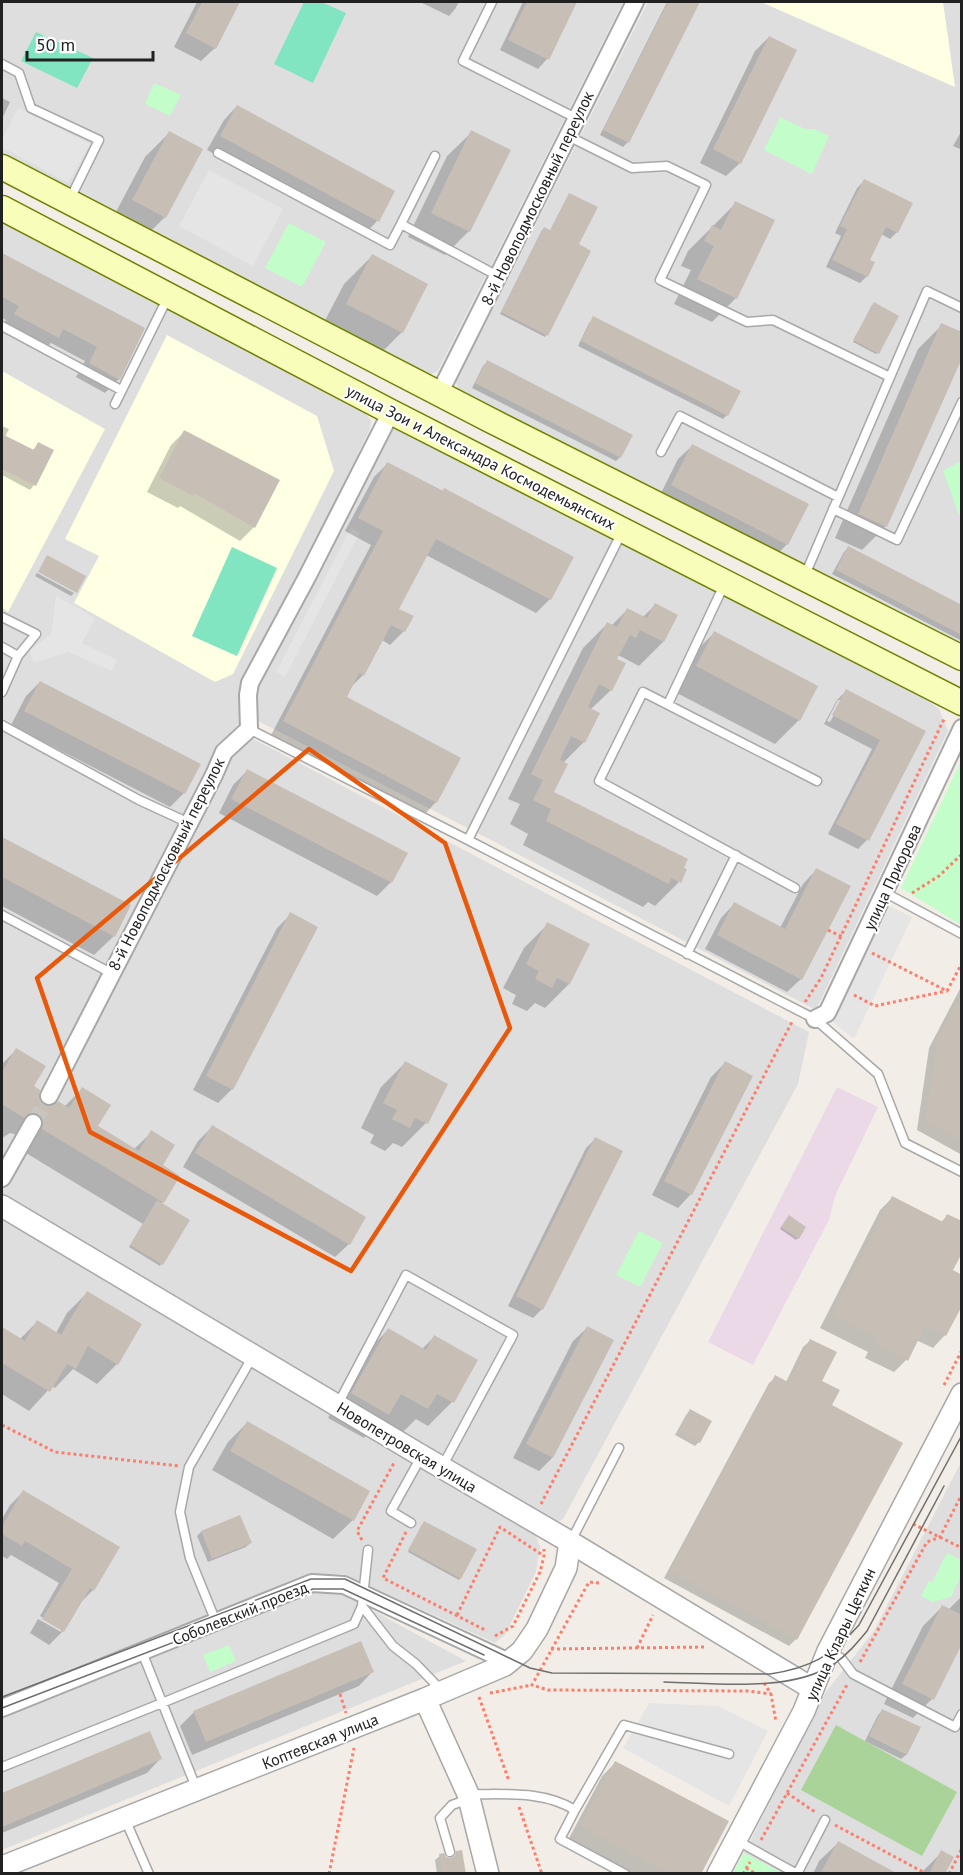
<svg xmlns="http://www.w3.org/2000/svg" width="963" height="1875" viewBox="0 0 963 1875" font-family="'PT Sans',sans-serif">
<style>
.residential{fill:#dfdede}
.industrial{fill:#ebd9e7}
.education{fill:#feffe3}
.forest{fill:#a9d399}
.park{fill:#c3fdc9}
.pitch{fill:#81e5c1}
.parking{fill:#e5e5e5}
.shadow{fill:#0003;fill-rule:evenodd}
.building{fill:#c7beb6}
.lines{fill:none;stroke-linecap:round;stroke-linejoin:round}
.minor-tunnel{stroke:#c8c5bf;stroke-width:16;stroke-dasharray:16 8;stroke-linecap:butt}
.service-casing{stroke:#a8a8a8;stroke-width:11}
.minor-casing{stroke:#a8a8a8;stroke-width:20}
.tertiary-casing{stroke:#a8a8a8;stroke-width:24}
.secondary-casing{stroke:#6f8000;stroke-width:27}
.path{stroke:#ff7e6b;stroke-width:3;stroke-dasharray:3 3;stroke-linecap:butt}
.service{stroke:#fff;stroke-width:8}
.minor{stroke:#fff;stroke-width:16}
.tertiary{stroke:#fff;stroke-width:21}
.secondary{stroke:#f8fdb9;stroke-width:24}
.tram{stroke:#6f6f6f;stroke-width:1.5}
.marked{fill:none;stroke:#e8590c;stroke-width:4.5;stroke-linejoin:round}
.labels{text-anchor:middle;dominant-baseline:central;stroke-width:4.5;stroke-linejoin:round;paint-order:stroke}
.street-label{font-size:16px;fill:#212121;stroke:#fff}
</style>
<rect width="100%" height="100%" fill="#f2eee7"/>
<!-- residential -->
<path class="residential" d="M2 2H623L438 371 426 377 2 156Z
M648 2H961V649L459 394 456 382Z
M2 223 366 414 371 421 370 429 299 577 246 678 244 726 202 786 46 1079 57 1086 221 766 248 736 809 1032 798 1084 563 1519 554 1523 2 1196Z
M395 423 928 701 939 709 948 731 816 1010 489 839 256 720 253 688 385 432Z
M2 1216 535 1533 540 1547 536 1572 505 1635 495 1643 344 1574 309 1575 2 1696Z
M961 1462V1873H782L744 1853 825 1693 874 1631Z
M316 1592H339L466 1661 2 1850V1716Z"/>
<!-- industrial -->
<path class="industrial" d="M837 1087 878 1107 835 1196 829 1220 753 1365 708 1342Z"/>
<!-- education -->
<path class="education" d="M761 2H943L955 87Z
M167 335 317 416 334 471 233 674 215 682 74 603 99 556 65 539Z
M2 371 105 429 8 612 2 608Z"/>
<!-- forest -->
<path class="forest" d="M836 1725 957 1792 922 1856 801 1790Z"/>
<!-- park -->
<path class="park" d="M154 83 181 95 170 116 145 104Z
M780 117 805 129H814L829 136 812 174 764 150Z
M289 223 326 242 302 287 265 268Z
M961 461 962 515H959L943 471Z
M961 761V925L901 888Z
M639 1231 663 1243 640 1287 616 1275Z
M947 1553 961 1560V1575L951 1597 932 1602 921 1596 929 1581 932 1583Z
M229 1645 236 1661 210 1672 203 1655Z
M744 1853 782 1873H733Z"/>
<!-- pitch -->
<path class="pitch" d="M304 2H321L346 13 313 83 274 64Z
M36 32 93 58 77 88 21 61Z
M232 547 277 568 237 656 192 636Z"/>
<!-- parking -->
<path class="parking" d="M18 108 90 144 68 183 2 147V139Z
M209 170 283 209 253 266 179 226Z
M351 528 360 532 285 677 276 672Z
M56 596 95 618 82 643 117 660 112 671 68 652 34 663 29 651 51 634Z
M885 904 912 917 854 1039 830 1020Z
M649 1703 718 1706 768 1731 729 1806 623 1748Z"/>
<!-- shadow -->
<path class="shadow" d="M197 2H238L215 48 201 61 174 47Z
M420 2H459L455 9 449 16Z
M523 2H575L547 59 538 69 500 50Z
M667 2H698L627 143 623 147 600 135Z
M769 37 740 163 726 176 700 163 755 51Z
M2 98 10 102 2 119Z
M237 106 393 192 377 221 364 235 207 150 224 120Z
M962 130V150L953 146Z
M472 132 469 231 445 255 408 237 447 156Z
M169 133 201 150 165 217 141 241 109 225 145 157Z
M864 181 897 232 890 239 881 234 868 260 867 276 860 283 826 267 841 236 835 233 857 188Z
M736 203V298L712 322 674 304 691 270 681 266 688 251Z
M542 230 589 251 545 337 500 314Z
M2 255 143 329 119 379 105 393 76 377 85 361 51 343 44 350 2 328 6 320 2 318Z
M372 256 426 284 402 332 373 361 319 332 344 284Z
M872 305 878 353 876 354 853 342Z
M594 318 727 415 723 419 578 346 589 323Z
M942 325 886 526 862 550 835 538 918 349Z
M487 362 620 457 616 461 472 388 483 366Z
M2 426 9 429 5 437 32 451 38 444 52 451 34 485 30 490 2 475Z
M185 431 254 527 240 541 180 506 178 508 147 492 171 445Z
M692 446 787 544 774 558 658 499 678 459Z
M388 463 572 557 550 599 536 613 426 555 397 610 404 631 390 645 382 640 363 675 349 689 345 697 436 802 423 816 271 735 371 545 345 531 374 477Z
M848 548 962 607V641L832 574 844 552Z
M37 573 74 593 71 596 35 576Z
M655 605 663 642 639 666 618 655 611 690 590 710 584 742 563 763 552 793 679 882 655 906 648 902 643 907 523 845 528 834 510 824 520 804 508 799 583 648 607 624 611 626 627 610 643 617Z
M714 633 799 720 775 744 673 691 690 657Z
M40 682 184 793 170 807 11 725 26 696Z
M846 691 924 731 867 840 858 849 828 834 872 749 824 724 837 700ZM838 700H842L830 722 827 721Z
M247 771 391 882 377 896 219 813 233 785Z
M2 839 129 906 114 936 94 955 2 906Z
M816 870 801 979 787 992 705 949 721 918 734 904 780 928 803 884Z
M291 914 232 1089 218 1103 193 1090 277 928Z
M548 924 588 945 569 984 545 1008 535 1003 527 1011 512 1004 516 995 503 988 524 948Z
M962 985V1155L917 1130 929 1048Z
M17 1049 32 1087 43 1106 64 1107 82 1089 96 1126 134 1149 152 1132 161 1166 163 1202 161 1204 188 1221 160 1266 129 1247 143 1224 21 1150 17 1135 10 1133 2 1138V1064Z
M405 1063 446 1084 426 1123 402 1147 393 1143 385 1151 370 1143 374 1135 361 1128 381 1087Z
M725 1063 691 1194 678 1208 652 1195 711 1077Z
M212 1127 349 1244 335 1257 183 1167 198 1141Z
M595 1139 542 1309 533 1318 508 1306 586 1148Z
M892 1198 941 1222 947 1216 951 1271 945 1335 933 1348 916 1340 906 1360 894 1372 865 1358 868 1352 820 1328 880 1210Z
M787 1219 798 1238 796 1240 780 1229Z
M87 1293 117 1364 97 1384 73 1369 55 1388 52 1386 29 1411 2 1394V1328L20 1339 37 1322 56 1333 67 1313Z
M587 1328 552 1458 539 1471 513 1458 573 1341Z
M388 1330 422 1349 434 1337 476 1360 452 1402 428 1426 416 1419 403 1432 382 1420 364 1438 328 1418 364 1354Z
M810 1341 820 1382 830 1406 796 1639 789 1646 664 1578 769 1383 776 1377 786 1382 803 1347Z
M690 1411 699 1442 695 1446 675 1435 686 1415Z
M247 1423 353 1520 333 1539 212 1470 228 1442Z
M23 1492 93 1590 79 1604 63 1631 49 1645 30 1633 38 1619 61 1632V1628L40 1616 59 1583 11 1555 7 1559 2 1556V1519L10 1505Z
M422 1525 460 1578 459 1580 408 1552Z
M201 1532 250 1543 246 1547 208 1562 197 1536Z
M962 1596V1642L932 1699 913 1718 884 1704 923 1626 942 1607 948 1610Z
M372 1672 359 1686 192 1755 180 1726 194 1712Z
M883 1710 919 1728 906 1755 901 1759 865 1741 878 1715Z
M149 1733 160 1759 147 1773 2 1833V1795Z
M616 1762 699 1874H630L568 1840 602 1776Z
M838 1843 895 1874H813L819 1861Z
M942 1852 943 1874H922L923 1871Z
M457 1853 465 1874H437L435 1860 440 1856 452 1860Z"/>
<!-- building -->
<path class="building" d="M202 2H240L216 49 186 33Z
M527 2H577L549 60 508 40Z
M668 2H700L629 143 603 130Z
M769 36 797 50 741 164 713 149Z
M237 105 395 191 379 222 220 136Z
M471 130 511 150 470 232 431 213Z
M169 131 203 149 166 218 132 200Z
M864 179 913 203 898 233 886 227 870 260 875 262 868 277 832 260 847 229 840 226Z
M569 193 598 207 579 244 591 251 548 336 501 312 544 227 550 230Z
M735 201 775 220 737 299 697 279 714 246 704 241 712 225 721 230Z
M2 253 145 328 120 380 89 363 97 347 63 329 59 338 14 314 19 306 2 297Z
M372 254 428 284 403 333 346 304Z
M874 302 899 316 879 354 853 340Z
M593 316 741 391 728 416 581 341Z
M941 323 962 332V358L887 527 858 514Z
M487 360 633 435 621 458 475 383Z
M184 430 280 480 255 528 194 493 193 496 159 478Z
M2 434 34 450 38 442 54 450 36 486 2 469Z
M692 444 809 504 788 545 671 485Z
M387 462 443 491 444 488 574 557 551 600 436 539 399 609 414 616 405 632 391 625 364 676 359 673 347 697 461 758 437 803 283 721 383 531 358 518Z
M848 546 962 605V635L836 570Z
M47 555 86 576 77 593 38 572Z
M655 603 678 615 664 642 640 630 636 638 630 635 617 659 626 663 612 691 599 684 588 707 600 713 585 743 571 736 560 760 568 764 554 792 688 859 684 868 687 869 681 883 671 878 669 884 546 821 551 809 533 800 543 780 531 774 607 622 617 627 627 608 647 618Z
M714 631 818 686 800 721 696 666Z
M40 681 201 764 185 794 24 711Z
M846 689 926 731 869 841 836 824 880 740 832 715Z
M247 769 408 853 392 883 231 799Z
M2 837 131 905 115 937 2 877Z
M816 868 851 886 802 980 717 935 734 902 785 929Z
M290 912 318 927 233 1090 206 1076Z
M547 922 590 944 570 984 557 978 552 988 535 979 539 971 526 964Z
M962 992V1141L925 1121 938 1038Z
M16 1048 46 1066 34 1086 40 1090 39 1097 44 1105 50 1106 58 1101 69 1108 82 1087 111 1105 98 1126 139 1151 151 1130 175 1145 163 1165 180 1176 164 1203 42 1129 43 1122 39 1114 32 1113 24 1118 2 1104V1072Z
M405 1061 448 1084 428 1124 415 1118 410 1128 392 1119 397 1110 383 1103Z
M725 1061 753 1076 692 1195 664 1181Z
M212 1125 366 1217 350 1245 195 1153Z
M595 1137 623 1151 543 1310 516 1296Z
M892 1196 943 1222 947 1214 962 1221V1253L953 1270 962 1275V1306L946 1336 925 1326 908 1361 876 1345 879 1339 832 1315Z
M157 1200 190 1220 163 1265 130 1245Z
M789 1215 806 1227 799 1239 781 1227Z
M87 1291 142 1324 118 1365 88 1346 76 1369 67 1364 50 1392 2 1363V1327L25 1341 37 1320 61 1335Z
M587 1326 614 1340 553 1458 526 1444Z
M388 1328 426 1350 434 1335 478 1360 454 1403 437 1394 428 1409 401 1394 389 1415 351 1393Z
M810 1339 837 1352 822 1381 840 1390 832 1405 903 1443 797 1640 670 1571 775 1375 788 1382Z
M690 1409 712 1421 700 1443 678 1431Z
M247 1421 370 1491 354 1521 230 1451Z
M23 1490 120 1547 94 1591 90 1588 64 1632 42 1619 72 1569 25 1541 22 1546 2 1534V1527Z
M240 1515 252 1543 212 1559 201 1531Z
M424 1521 477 1549 461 1579 408 1550Z
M942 1605 962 1615V1644L934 1700 902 1684Z
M361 1641 374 1672 206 1742 193 1711Z
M882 1709 921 1727 907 1755 869 1736Z
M150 1731 162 1759 2 1827V1793Z
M615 1761 729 1821 701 1874H669L580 1826Z
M838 1841 898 1874H820Z
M462 1850 466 1874H442L439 1854 444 1853 446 1857 451 1858 455 1856 456 1851Z
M941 1850 954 1857 945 1874H929Z"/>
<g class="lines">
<!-- minor-tunnel -->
<path class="minor-tunnel" d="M33 1123 49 1096"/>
<defs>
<path id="service" d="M492 2 463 61 576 118
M2 64 19 73 31 108 99 140 70 199
M568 136 632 168 667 166 706 185 660 280 747 322 773 320 890 377
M218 153 390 245 401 224 498 276
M401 224 435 156
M2 326 121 390
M115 404 167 299
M661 452 680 416 838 497
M833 509 897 540 962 402
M805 575 927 291 962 308
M2 617 36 634 18 656
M2 647 18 656 2 692
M668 704 724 585
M2 725 139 800 189 823
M249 729 468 840 815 1019 878 1074 905 1143 962 1172
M468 840 622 532
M795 888 599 781 643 692 817 781
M884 892 962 934
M2 915 111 973
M687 954 736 855
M338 1404 406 1275 513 1335 442 1467
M411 1523 391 1511 421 1457
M571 1541 619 1448
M362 1606 393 1646 416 1664 442 1691
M216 1622 190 1558 180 1512 189 1467 253 1356
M142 1652 197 1790
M830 1652 841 1658 853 1674 955 1727 962 1714
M2 1767 162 1703 354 1624 362 1606 368 1550
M468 1794C504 1795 543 1790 575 1810L560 1839 625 1874
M575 1810 624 1725 729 1754
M125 1819 149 1874
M736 1840 797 1874 825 1820
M450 1852 440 1818 452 1805 469 1799"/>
<path id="minor" d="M439 394 635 2
M815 1019 827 1013 830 1007 962 728
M49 1096 214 775 224 752 249 729 248 695 250 683 307 577 391 412
M2 1178 33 1123
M2 1708 312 1583 344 1585 509 1662"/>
<path id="tertiary" d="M2 1206 422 1456 570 1542 813 1689
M425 1699 468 1794 488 1874
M2 1867 425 1699 505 1665 522 1651 537 1629 566 1568 570 1542
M718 1874 804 1711 828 1651 962 1394"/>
<path id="secondary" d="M2 167 488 419 962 658
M2 208 391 412 962 703"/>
</defs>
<!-- service casing -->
<use href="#service" class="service-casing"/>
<!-- minor casing -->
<use href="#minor" class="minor-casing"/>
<!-- tertiary casing -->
<use href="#tertiary" class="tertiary-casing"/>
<!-- secondary casing -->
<use href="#secondary" class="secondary-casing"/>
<!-- path -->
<path class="path" d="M912 893 939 876 962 854
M828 930 843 937
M872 953 947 991 962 963
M854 995 875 1006 946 991
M805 1002 821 978 945 717
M944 1385 962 1350
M2 1425 55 1452 179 1466
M541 1504 793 1020
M913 1524 962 1548
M406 1532 383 1578 487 1631
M362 1540 357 1531 395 1461
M599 1583 589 1582 532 1685 548 1690 748 1691 771 1694
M457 1615 500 1527 544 1556
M495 1636 513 1626 540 1572 544 1556V1549
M637 1648 653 1615
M551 1649 705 1647
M860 1662 927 1542 940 1537 962 1494
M764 1683 771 1694 776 1722
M490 1693 532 1685
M340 1694 346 1713
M479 1697 509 1781
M787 1793 815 1812
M519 1807 542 1874
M835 1825 927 1874
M761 1840 848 1683
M746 1868 756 1874
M329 1874 354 1748
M743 1874 750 1862
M949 1874 962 1848"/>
<!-- service -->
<use href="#service" class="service"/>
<!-- minor -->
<use href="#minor" class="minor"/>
<!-- tertiary -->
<use href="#tertiary" class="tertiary"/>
<!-- secondary -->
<use href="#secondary" class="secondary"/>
<!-- tram -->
<path class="tram" d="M664 1682C714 1683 790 1693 834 1664 847 1655 857 1643 867 1631L944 1486
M2 1697 311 1579H345L530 1668 552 1673 770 1674C810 1668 832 1656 859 1625L962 1435
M2 1708 313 1589H343L484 1655"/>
</g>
<!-- marked area -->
<path class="marked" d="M309 749 445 843 510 1028 351 1271 90 1132 37 978Z"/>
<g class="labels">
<!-- street labels -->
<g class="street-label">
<text transform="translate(537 198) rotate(-64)">8-й Новоподмосковный переулок</text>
<text transform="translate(481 457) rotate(27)">улица Зои и Александра Космодемьянских</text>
<text transform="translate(166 864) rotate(-63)">8-й Новоподмосковный переулок</text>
<text transform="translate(892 877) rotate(-65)">улица Приорова</text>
<text transform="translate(407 1447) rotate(31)">Новопетровская улица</text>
<text transform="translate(240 1613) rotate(-22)">Соболевский проезд</text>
<text transform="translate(840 1634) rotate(-65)">улица Клары Цеткин</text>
<text transform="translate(320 1741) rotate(-22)">Коптевская улица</text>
</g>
</g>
<!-- border -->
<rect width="963" height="1875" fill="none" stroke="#212121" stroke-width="6"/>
<!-- scale -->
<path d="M27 51v9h126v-9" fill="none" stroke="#212121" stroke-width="3"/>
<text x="36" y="51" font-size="18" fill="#212121" stroke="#ffffff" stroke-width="4.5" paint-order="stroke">50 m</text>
</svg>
